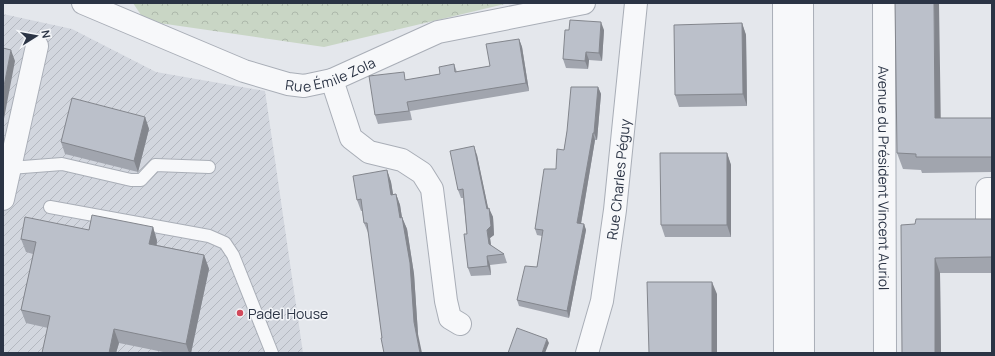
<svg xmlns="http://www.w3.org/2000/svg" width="995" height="356" viewBox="0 0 995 356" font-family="Manrope,sans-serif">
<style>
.industrial{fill:url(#industrial-furrows)}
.forest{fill:url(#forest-crowns)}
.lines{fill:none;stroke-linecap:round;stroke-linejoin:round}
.lane-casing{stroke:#a9aeb7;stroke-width:14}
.street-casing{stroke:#a9aeb7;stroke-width:24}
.lane{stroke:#f7f8fa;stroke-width:12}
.street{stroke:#f7f8fa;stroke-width:22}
.wall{fill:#a1a5ae}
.shaded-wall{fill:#83868d}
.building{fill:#bbc0ca;stroke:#83868d}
.poi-dot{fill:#d1495b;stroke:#f4f6f9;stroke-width:1.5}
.labels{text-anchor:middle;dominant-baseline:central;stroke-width:3;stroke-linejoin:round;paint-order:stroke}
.street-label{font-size:14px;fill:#2b3445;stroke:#f4f6f9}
.poi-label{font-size:14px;fill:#2b3445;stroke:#f4f6f9;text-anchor:start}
</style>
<defs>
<pattern id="industrial-furrows" width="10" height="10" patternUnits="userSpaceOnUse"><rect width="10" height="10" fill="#d2d6de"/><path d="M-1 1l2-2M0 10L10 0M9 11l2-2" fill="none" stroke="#b4b8c0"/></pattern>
<pattern id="forest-crowns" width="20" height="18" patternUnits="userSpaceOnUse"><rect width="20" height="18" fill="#c9d6c5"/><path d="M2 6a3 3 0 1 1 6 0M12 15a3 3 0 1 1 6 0" fill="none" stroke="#adb8ab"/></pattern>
</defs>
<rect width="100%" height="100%" fill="#e4e7ec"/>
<!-- industrial -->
<path class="industrial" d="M3 14 72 29 156 72 265 91 303 353H3Z"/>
<!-- forest -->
<path class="forest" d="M133 3H509L324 47 145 21Z"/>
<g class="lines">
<defs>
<path id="lane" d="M10 168 62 164 131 180H141L155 165 209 167
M50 207 209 236 225 243 233 255 272 353"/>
<g id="street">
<path id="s1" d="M83 3 244 71 288 84 304 86 332 80 438 32 584 3"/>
<path d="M784 3 785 353"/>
<path d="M802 3 803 353"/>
<path id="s2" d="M884 3 885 353"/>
<path d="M332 80 351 138 369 152 402 160 422 173 432 189 446 301 450 318 460 324"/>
<path d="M992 189H987V222H992"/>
<path d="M3 199 37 46"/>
<path id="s3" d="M587 353 602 301 615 210 636 3"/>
</g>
</defs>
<!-- lane casing -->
<use href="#lane" class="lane-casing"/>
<!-- street casing -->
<use href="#street" class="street-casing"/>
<!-- lane -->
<use href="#lane" class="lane"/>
<!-- street -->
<use href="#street" class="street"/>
</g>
<!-- wall -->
<path class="wall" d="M742 23 746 35 747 106 679 107 675 95Z
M604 30 602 61 589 60 588 69 566 68 563 59Z
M519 39 522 47 529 91 410 111 412 120 378 124 375 115 406 80 440 74 454 64 457 72 490 66Z
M598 87 601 94 597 140H595L581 224H584L586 230 569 318 519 306 517 300 537 267 542 236 537 235 535 229 556 169 564 150 567 131Z
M145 117 149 129 138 172 65 154 61 142Z
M940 118H992V172L922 173 921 170 903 169 897 153Z
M727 153 731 165V237H665L661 225Z
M477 155 488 208 493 217 494 235 490 238 491 246 504 254 507 263 490 265 491 275 471 276 468 268 467 234 463 198H461L458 190Z
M387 170 391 182 393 194H396L400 205 402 218 407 229 414 274 418 334 382 338 369 235 364 223 362 211H361L357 200Z
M992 219V273H940L941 353H902L915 224Z
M153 227 157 241V245L204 255 209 269 191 353H168L119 343 116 353H42L48 328 26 323 21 310 33 254 26 252 21 239 89 230Z"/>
<!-- shaded-wall -->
<path class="shaded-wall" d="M934 3H939L941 134 935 118Z
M601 22 604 30 602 61 599 53Z
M742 23 746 35 747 106 743 94Z
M519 39 522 47 529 91 526 83Z
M11 50 15 61 3 124V91Z
M586 52 589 60 588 69 585 61Z
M598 87 601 94 597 140 594 133Z
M145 117 149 129 138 172 134 161Z
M593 133 595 140 580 229 577 223Z
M474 146 477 155 490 217 487 209Z
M727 153 731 165V237L727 225Z
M387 170 391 182 395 206 391 195Z
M396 194 400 205 404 230 400 218Z
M489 208 493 217 494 235 490 238 492 252 489 244 487 230Z
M402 217 407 229 414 274 418 334 422 353H420L414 322Z
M584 224 586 230 569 318 567 311Z
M153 227 157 241 154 257 149 244Z
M204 255 209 269 191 353H189L186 344Z
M487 256 490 265 491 275 488 266Z
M935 258 940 273 941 353H935Z
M712 282 717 294V353H712Z
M114 329 119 343 116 353H109Z
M547 339 549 343 545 353H542Z"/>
<!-- building -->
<path class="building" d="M895 3H934L935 118H992V157H916V154L897 153Z
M570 20 601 22 599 53 586 52 585 61 563 59 565 30H569Z
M742 23 743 94 675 95 674 25Z
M519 39 526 83 407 102 409 111 375 115 369 76 404 72 405 80 440 74 439 67 454 64 455 72 490 66 486 44Z
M3 48 11 50 3 91Z
M571 87H598L594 133H593L577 223 584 224 567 311 517 300 525 266 537 267 543 230 535 229 544 169H556L557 149 564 150 567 131Z
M72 98 145 117 134 161 61 142Z
M474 146 487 209 489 208 491 226 487 230 489 244 504 254 487 256 488 266 468 268 464 234H467L463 189 458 190 450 151Z
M660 153H727V225H661Z
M387 170 391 195 396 194 400 218 402 217 410 263 414 322 420 353H384L381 338H382L367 223H364L361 199 357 200 353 176Z
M92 215 153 227 149 244 204 255 186 344 114 329 109 353H42L50 316 21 310 36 242 21 239 25 217 89 230Z
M916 219H992V257L935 258V353H902L901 225 915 224Z
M647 282H712V353H649Z
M517 328 547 339 542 353H508Z"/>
<!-- markers -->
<circle class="poi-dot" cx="240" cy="313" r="4"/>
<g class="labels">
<!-- street labels -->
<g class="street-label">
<text stroke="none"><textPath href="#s1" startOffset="265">Rue Émile Zola</textPath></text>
<text stroke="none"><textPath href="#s2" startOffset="175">Avenue du Président Vincent Auriol</textPath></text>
<text stroke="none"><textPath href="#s3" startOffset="177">Rue Charles Péguy</textPath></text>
</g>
<!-- poi labels -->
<g class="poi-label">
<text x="248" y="313">Padel House</text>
</g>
</g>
<!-- border -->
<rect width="995" height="356" fill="none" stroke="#2b3445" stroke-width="8"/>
<!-- north arrow -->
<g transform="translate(36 36) rotate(79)" stroke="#f4f6f9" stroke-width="3" paint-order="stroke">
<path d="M0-3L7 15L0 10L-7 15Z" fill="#2b3445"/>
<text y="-6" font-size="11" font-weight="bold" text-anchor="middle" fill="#2b3445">N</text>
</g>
</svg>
